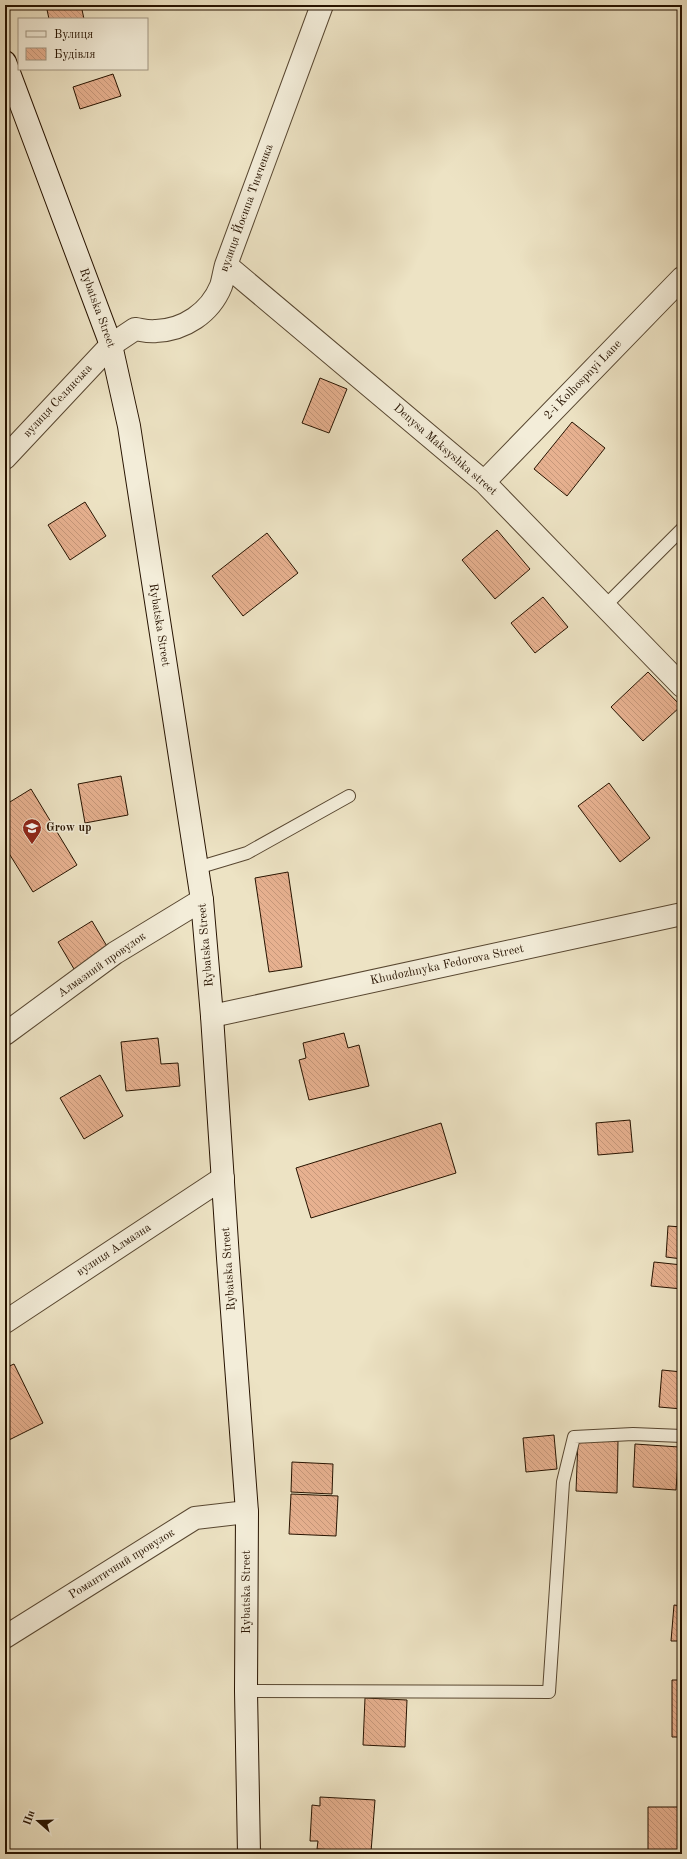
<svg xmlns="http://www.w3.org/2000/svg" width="687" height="1859" viewBox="0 0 687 1859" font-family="'Old Standard TT',serif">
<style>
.building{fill:url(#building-back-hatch);stroke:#271300}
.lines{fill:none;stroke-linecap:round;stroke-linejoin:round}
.lane-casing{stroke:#584731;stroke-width:14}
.street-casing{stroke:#584731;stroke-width:24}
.secondary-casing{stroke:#271300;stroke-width:24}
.lane{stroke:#f3edd9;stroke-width:12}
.street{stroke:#f3edd9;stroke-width:22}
.secondary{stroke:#f3edd9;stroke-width:22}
.labels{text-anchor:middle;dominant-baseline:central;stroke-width:3;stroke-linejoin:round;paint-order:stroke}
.street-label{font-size:12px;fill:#271300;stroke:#f3edd9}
.poi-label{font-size:12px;font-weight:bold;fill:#271300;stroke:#f3edd9;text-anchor:start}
</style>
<defs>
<pattern id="building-back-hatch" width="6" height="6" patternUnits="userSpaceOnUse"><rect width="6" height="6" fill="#e7b190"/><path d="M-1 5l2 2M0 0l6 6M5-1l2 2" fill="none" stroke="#c6977a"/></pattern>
</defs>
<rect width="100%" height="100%" fill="#ede3c4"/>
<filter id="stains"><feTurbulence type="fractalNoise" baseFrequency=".005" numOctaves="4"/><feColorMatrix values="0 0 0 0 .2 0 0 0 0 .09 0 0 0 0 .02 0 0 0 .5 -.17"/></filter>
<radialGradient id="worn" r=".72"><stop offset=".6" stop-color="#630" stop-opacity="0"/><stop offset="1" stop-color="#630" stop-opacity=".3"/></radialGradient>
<!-- building -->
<path class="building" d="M46 5H81L84 19H49Z
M113 74 121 96 80 109 73 87Z
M320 378 347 389 329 433 302 423Z
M572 422 605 448 567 496 534 469Z
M85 502 106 536 70 560 48 525Z
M497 530 530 569 495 599 462 560Z
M267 533 298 573 243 616 212 576Z
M543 597 568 627 535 653 511 623Z
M648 672 681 706 643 741 611 707Z
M121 776 128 815 85 823 78 784Z
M609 783 650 838 620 862 578 806Z
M31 789 77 865 33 892 5 847V805Z
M288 872 302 967 269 972 255 878Z
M92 921 108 948 74 969 58 942Z
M344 1033 348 1048 359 1045 369 1086 309 1100 299 1060 306 1058 303 1043Z
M158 1038 161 1064 178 1063 180 1086 126 1091 121 1042Z
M100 1075 123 1116 84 1139 60 1098Z
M630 1120 633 1152 598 1155 596 1123Z
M441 1123 456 1173 311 1218 296 1168Z
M668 1226 682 1227V1259L666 1257Z
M654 1262 682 1265V1289L651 1286Z
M14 1364 43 1423 5 1442V1368Z
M662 1370 682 1372V1409L659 1407Z
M554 1435 557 1469 526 1472 523 1438Z
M578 1440 618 1441 617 1493 576 1491Z
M635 1444 679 1447 676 1490 633 1487Z
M292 1462 333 1464 332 1494 291 1492Z
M291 1494 338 1496 336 1536 289 1534Z
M674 1605 682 1606V1641H671Z
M672 1680H682V1737H672Z
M365 1698 407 1700 405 1747 363 1745Z
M320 1797 375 1800 371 1852 317 1849 318 1841H310L312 1805 320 1806Z
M648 1807H682V1854H648Z"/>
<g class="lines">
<defs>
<path id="lane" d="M605 606 682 529
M197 868 247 853 349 796
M246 1691 549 1692 563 1482 574 1437 633 1434 682 1436"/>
<path id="street" d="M226 265 484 482 682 686
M5 458 111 345 135 329C142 330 149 332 156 331 184 330 210 313 221 286 223 280 224 272 226 265L322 5
M484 482 682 278
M212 1016 682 914
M5 1034 115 953 202 900
M5 1322 223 1178
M5 1637 195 1518 247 1512"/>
<path id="secondary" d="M5 62 111 345 129 426 202 900 212 1016 228 1258 247 1512 246 1691 249 1854"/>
</defs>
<!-- lane casing -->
<use href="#lane" class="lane-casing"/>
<!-- street casing -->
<use href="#street" class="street-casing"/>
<!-- secondary casing -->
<use href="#secondary" class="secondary-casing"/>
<!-- lane -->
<use href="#lane" class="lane"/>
<!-- street -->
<use href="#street" class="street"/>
<!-- secondary -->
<use href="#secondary" class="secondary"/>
</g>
<!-- icons -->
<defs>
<symbol id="school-pin" viewBox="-11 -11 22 30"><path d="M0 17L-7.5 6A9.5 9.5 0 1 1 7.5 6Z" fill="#8f2418" stroke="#f3edd9"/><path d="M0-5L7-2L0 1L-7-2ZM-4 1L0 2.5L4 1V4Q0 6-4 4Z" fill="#fff"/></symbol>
</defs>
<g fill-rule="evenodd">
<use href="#school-pin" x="21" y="817" width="22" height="30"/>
</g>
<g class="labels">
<!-- street labels -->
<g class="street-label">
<text transform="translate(247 208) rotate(-70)">вулиця Йосипа Тимченка</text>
<text transform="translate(97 308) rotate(70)">Rybatska Street</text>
<text transform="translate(583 380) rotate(-46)">2-i Kolhospnyi Lane</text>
<text transform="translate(58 401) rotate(-47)">вулиця Селянська</text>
<text transform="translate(445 450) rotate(41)">Denysa Maksyshka street</text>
<text transform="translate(159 625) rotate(81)">Rybatska Street</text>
<text transform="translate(206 945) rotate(-95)">Rybatska Street</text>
<text transform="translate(102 965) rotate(-35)">Алмазний провулок</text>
<text transform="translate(447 965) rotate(-12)">Khudozhnyka Fedorova Street</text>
<text transform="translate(114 1250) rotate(-33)">вулиця Алмазна</text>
<text transform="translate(229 1269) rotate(-94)">Rybatska Street</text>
<text transform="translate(122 1564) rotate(-32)">Романтичний провулок</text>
<text transform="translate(247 1592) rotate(-90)">Rybatska Street</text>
</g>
<!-- poi labels -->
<g class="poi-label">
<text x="46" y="828">Grow up</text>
</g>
</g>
<!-- margin -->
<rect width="687" height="1859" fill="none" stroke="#ede3c4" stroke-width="20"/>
<rect x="6" y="6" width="675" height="1847" fill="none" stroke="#271300" stroke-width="2"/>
<rect x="10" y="10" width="667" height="1839" fill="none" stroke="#271300"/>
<!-- legend -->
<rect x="18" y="18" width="130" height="52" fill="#f3edd9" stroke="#a19682"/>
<rect x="26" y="31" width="20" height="6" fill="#f3edd9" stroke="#a19682"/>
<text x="54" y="38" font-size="12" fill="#271300">Вулиця</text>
<rect x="26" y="48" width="20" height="12" fill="url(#building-back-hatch)" stroke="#a19682"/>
<text x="54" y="58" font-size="12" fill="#271300">Будівля</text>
<!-- north arrow -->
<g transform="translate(38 1821) rotate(290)" stroke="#f3edd9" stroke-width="3" paint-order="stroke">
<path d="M0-3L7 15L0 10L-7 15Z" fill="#271300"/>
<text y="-6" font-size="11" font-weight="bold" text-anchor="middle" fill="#271300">Пн</text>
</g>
<rect width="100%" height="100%" filter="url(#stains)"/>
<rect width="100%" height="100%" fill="url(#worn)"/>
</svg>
